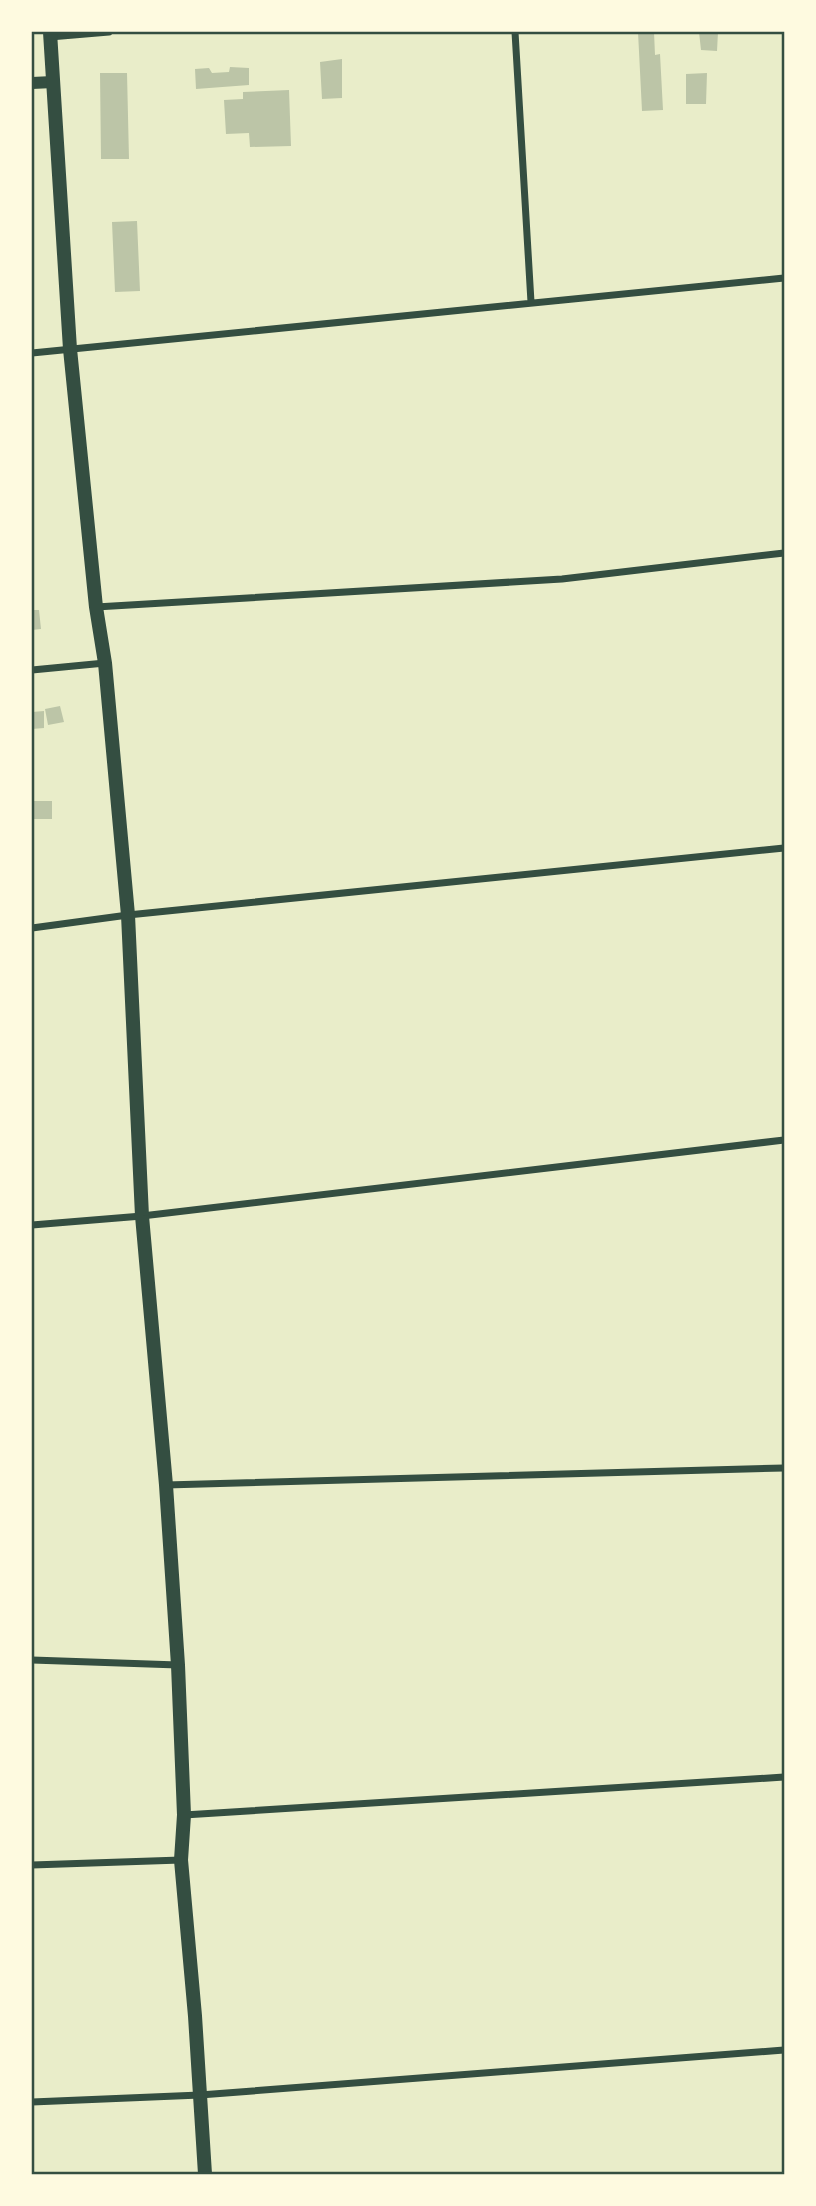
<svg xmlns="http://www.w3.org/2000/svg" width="816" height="2206" viewBox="0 0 816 2206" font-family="'Space Grotesk',sans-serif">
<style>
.building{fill:#bcc5a7}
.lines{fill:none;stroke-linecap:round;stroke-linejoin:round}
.minor{stroke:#344e41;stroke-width:7}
.tertiary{stroke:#344e41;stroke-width:12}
.secondary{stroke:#344e41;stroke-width:14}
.neatline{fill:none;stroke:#344e41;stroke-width:2.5}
</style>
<rect width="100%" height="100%" fill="#e9edc9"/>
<!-- building -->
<path class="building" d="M638 32H654L655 55 660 54 663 110 642 111Z
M699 32H718L717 51 701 50Z
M342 59V98L322 99 320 62Z
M230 67 249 68V85L196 89 195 69 209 68 212 73 229 72Z
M100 73H127L129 159H101Z
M707 73 706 104H686V74Z
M289 90 291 146 250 147 249 133 226 134 224 100 243 99V92Z
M137 221 140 291 115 292 112 222Z
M32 610H39L41 629 32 630Z
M60 706 64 722 48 725 45 709Z
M44 711V728L32 729V712Z
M32 801H52V819H32Z"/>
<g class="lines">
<!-- minor -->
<path class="minor" d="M515 32 531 302
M50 37 109 32
M32 353 784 278
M96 607 562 579 784 553
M32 670 105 663
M32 928 128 915 784 848
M32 1225 142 1216 784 1140
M166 1485 784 1468
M32 1660 178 1665
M184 1815 784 1777
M32 1865 181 1860
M32 2102 200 2095 784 2050"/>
<!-- tertiary -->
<path class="tertiary" d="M32 83 53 82"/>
<!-- secondary -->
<path class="secondary" d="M50 32 70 349 96 607 105 663 128 915 142 1216 166 1485 178 1665 184 1815 181 1860 195 2016 205 2174"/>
</g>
<!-- border -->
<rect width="816" height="2206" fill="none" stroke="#fefae0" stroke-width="66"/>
<rect x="33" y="33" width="750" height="2140" class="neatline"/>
</svg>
